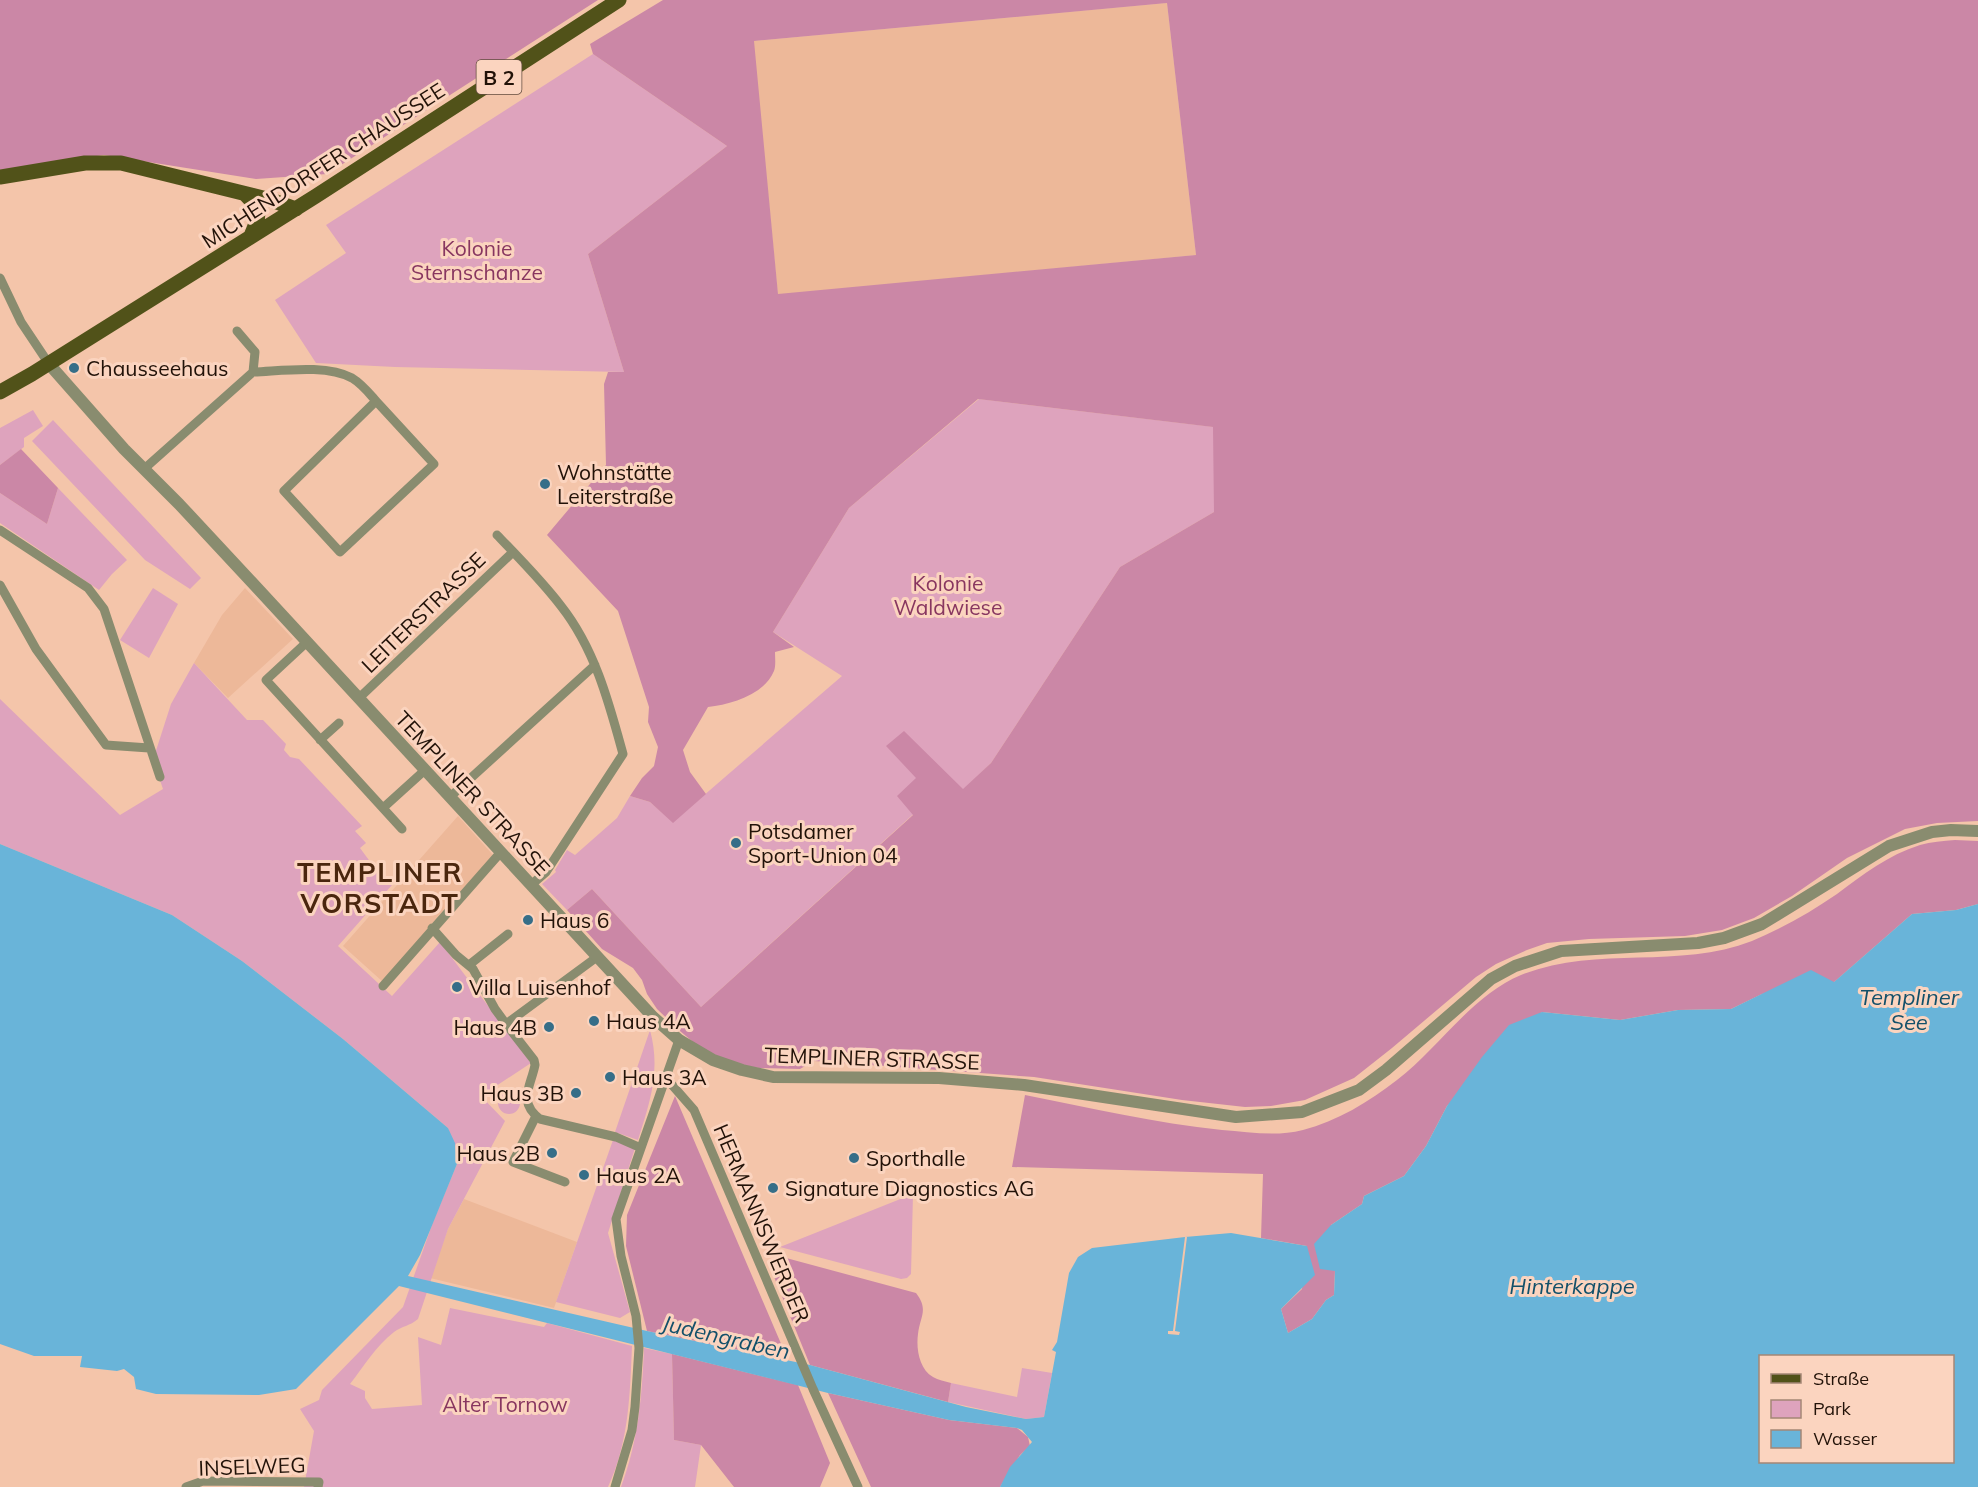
<svg xmlns="http://www.w3.org/2000/svg" width="1978" height="1487" viewBox="0 0 1978 1487" font-family="Mulish,sans-serif">
<style>
.built{fill:#edb899}
.green{fill:#dea3bd}
.forest{fill:#cb87a6;fill-rule:evenodd}
.water{fill:#69b4d9;fill-rule:evenodd}
.pier{fill:#f4c5aa}
.lines{fill:none;stroke-linecap:round;stroke-linejoin:round}
.minor{stroke:#898c6f;stroke-width:9}
.tertiary{stroke:#898c6f;stroke-width:12}
.primary{stroke:#515219;stroke-width:15}
.poi-dot{fill:#366e88;stroke:#fbd4bf;stroke-width:2}
.labels{text-anchor:middle;dominant-baseline:central;stroke-width:6;stroke-linejoin:round;paint-order:stroke}
.shield{fill:#fbd4bf;stroke:#634c3f;stroke-width:1.5}
.shield-label{font-size:20px;font-weight:bold;fill:#221208}
.street-label{font-size:21px;fill:#221208;stroke:#fbd4bf}
.park-label{font-size:21px;fill:#883660;stroke:#fbd4bf}
.poi-label{font-size:21px;fill:#221208;stroke:#fbd4bf;text-anchor:start}
.water-label{font-size:22px;font-style:italic;fill:#13506a;stroke:#fbd4bf}
.district-label{font-size:27px;font-weight:bold;letter-spacing:1.5px;fill:#4a260e;stroke:#fbd4bf}
</style>
<rect width="100%" height="100%" fill="#f4c5aa"/>
<!-- built -->
<path class="built" d="M1167 3 1196 255 778 295 753 41Z
M245 588 293 639 228 698 194 663 222 615Z
M458 816 493 855 383 982 343 946Z
M464 1199 577 1242 554 1308 430 1278 448 1229Z"/>
<!-- green -->
<path class="green" d="M593 54 727 146 588 254 624 372 395 367 316 363 275 300 346 253 326 225Z
M979 399 1214 427V512L1120 567 991 763 963 790 952 779 701 1007 592 889 567 910 542 884 556 872 555 870 567 850 575 855 617 818 630 796 650 802 673 822 842 676 773 632 849 508Z
M33 410 43 426 24 438V447L0 465V428Z
M53 420 201 578 190 589 145 560 32 441Z
M58 488 127 560 112 574 99 590 0 523V493L47 524Z
M153 588 178 604 149 658 120 640Z
M194 663 247 720H263L286 744 284 750 290 757 299 759 362 826 355 831 366 843 360 848 377 871 392 885 338 946 392 996 440 942 531 1063 481 1096 505 1121 448 1229 418 1319C410 1326 402 1326 394 1332 376 1346 364 1366 350 1384L365 1391V1398L372 1409 422 1405 418 1337 441 1345 450 1308 544 1327 547 1323 632 1346C630 1394 629 1442 608 1487H304L314 1431 300 1409 319 1400 322 1390 403 1307 433 1222 457 1164 448 1128 343 1039 242 961 172 915 0 844V699L120 815 163 789 153 760 171 704Z
M650 1030C661 1071 650 1102 638 1140L615 1132Z
M498 1103a11 11 0 1 1 22 0a11 11 0 1 1-22 0Z
M613 1140 635 1148 608 1233 630 1312 620 1318 556 1302Z
M913 1194 911 1274 907 1278 901 1279 780 1247Z
M644 1348 672 1354 674 1440 701 1445 695 1487H621C638 1442 642 1397 644 1348Z
M1022 1368 1052 1373 1044 1417 1026 1419 948 1402 951 1383 1017 1397Z"/>
<!-- forest -->
<path class="forest" d="M0 0H598L327 174 256 179 104 155 0 170Z
M663 0H1978V821L1937 823 1905 829 1847 858 1792 896 1754 918 1722 930 1685 936 1589 939 1547 943 1527 950 1496 964 1476 977 1392 1048 1354 1078 1305 1100 1271 1106 1245 1107 1182 1100 1034 1077 814 1061 800 1069 759 1068 734 1064 699 1047 680 1031 657 1009 647 994 642 980 633 968 602 949 567 910 592 889 701 1007 913 815 897 796 916 778 886 746 904 731 963 789 991 763 1120 567 1214 512 1213 427 978 399 849 508 773 632 794 647 775 652C775 657 776 666 774 671 764 695 731 704 708 707L683 750 690 772 706 794 673 823 650 802 630 796 642 778 654 766 658 747 648 722 649 707 618 611 547 535 606 465 604 384 608 372H624L588 254 727 146 593 54 590 44ZM1167 3 1196 255 778 294 754 41Z
M21 449 58 488 47 524 0 493V465Z
M1955 840 1978 841V904L1956 910 1912 914 1833 983 1762 994 1731 1009 1678 1010 1620 1020 1542 1012 1447 1106 1426 1146 1404 1176 1364 1196 1362 1204 1331 1225 1335 1270 1334 1295 1326 1300 1312 1319 1288 1333 1281 1309 1302 1289 1307 1246 1261 1238 1263 1174 1012 1167 1025 1095C1091 1108 1155 1123 1222 1130 1249 1132 1276 1137 1303 1130 1337 1121 1369 1102 1397 1080 1439 1048 1471 996 1521 975 1596 945 1678 970 1752 941 1781 929 1811 912 1837 894 1864 874 1888 855 1920 845 1931 842 1943 841 1955 840Z
M675 1096 788 1360 647 1331 626 1246 627 1215Z
M775 1255 916 1293C929 1310 920 1316 918 1334 916 1348 919 1369 933 1377 938 1380 945 1381 951 1383L948 1402 810 1365 770 1267Z
M672 1354 798 1385 830 1463 820 1487H734L701 1445 674 1440Z
M828 1393 949 1420 1017 1428 1028 1437 1030 1446 1020 1455 1000 1487H871Z"/>
<!-- water -->
<path class="water" d="M0 844 172 915 242 961 343 1039 448 1128 455 1143 457 1164 420 1255 408 1276 647 1331 810 1365 966 1407 1026 1419 1044 1417 1056 1352 1052 1350 1057 1342 1069 1273 1078 1257 1092 1248 1185 1237 1231 1233 1307 1246 1315 1275 1281 1309 1288 1333 1312 1319 1326 1300 1334 1295 1335 1271 1320 1269 1314 1244 1331 1225 1362 1204 1364 1196 1404 1176 1426 1146 1447 1106 1482 1057 1509 1025 1542 1012 1620 1020 1678 1010 1731 1009 1811 970 1834 982 1912 914 1956 910 1978 904V1487H1000L1010 1467 1032 1442 1022 1430 1017 1428 949 1420 828 1393 399 1286 296 1389 259 1395 156 1394 136 1389 134 1377 124 1369 117 1371 80 1367 82 1356H34L0 1344ZM1760 1356H1952V1462H1760Z"/>
<!-- pier -->
<path class="pier" d="M1185 1237H1187L1175 1331 1180 1332 1179 1335 1168 1334V1331H1173Z"/>
<g class="lines">
<!-- minor -->
<path class="minor" d="M0 278 21 322 49 364
M237 331 255 352 253 372
M144 469 253 372C281 371 326 364 352 378 362 384 369 393 376 401L284 491 340 552 434 464 376 401
M0 530 88 588 104 609 160 777
M497 535C519 558 542 581 561 606 595 649 609 703 623 754L546 872 531 885
M0 585 36 649 106 745 149 748
M307 642 266 680 402 829
M359 698 513 552
M320 740 339 723
M450 797 595 665
M383 808 425 770
M432 928 456 955 473 969 495 1009 506 1024
M597 957 506 1024 534 1060 535 1065C531 1086 517 1102 540 1119L616 1137 641 1148
M469 965 508 934
M383 986 501 852
M666 1078 694 1110 813 1389 858 1487
M536 1116 513 1162 565 1182
M186 1487 203 1481 319 1482 318 1487
M615 1487 632 1430 635 1407 639 1348 636 1316 621 1256 616 1219 679 1040"/>
<!-- tertiary -->
<path class="tertiary" d="M49 364 124 449 179 504 260 591 653 1017 679 1040 713 1060 742 1070 773 1077 939 1078 1024 1085 1236 1117 1302 1112 1359 1090 1386 1070 1491 979 1515 966 1561 951 1698 943 1724 938 1762 924 1889 846 1932 832 1951 830 1978 831"/>
<!-- primary -->
<path class="primary" d="M0 177 85 163H121L271 200 296 209
M245 194C262 211 260 215 251 236
M0 392 32 374 316 196 619 0"/>
</g>
<!-- markers -->
<g class="poi-dot">
<circle cx="74" cy="368" r="6"/>
<circle cx="545" cy="484" r="6"/>
<circle cx="736" cy="843" r="6"/>
<circle cx="528" cy="920" r="6"/>
<circle cx="457" cy="987" r="6"/>
<circle cx="594" cy="1021" r="6"/>
<circle cx="549" cy="1027" r="6"/>
<circle cx="610" cy="1077" r="6"/>
<circle cx="576" cy="1093" r="6"/>
<circle cx="552" cy="1153" r="6"/>
<circle cx="854" cy="1158" r="6"/>
<circle cx="584" cy="1175" r="6"/>
<circle cx="773" cy="1188" r="6"/>
</g>
<g class="labels">
<!-- shield labels -->
<rect class="shield" x="476.5" y="60" width="45" height="34" rx="4.5"/>
<g class="shield-label">
<text x="499" y="77">B 2</text>
</g>
<!-- street labels -->
<g class="street-label">
<text transform="translate(323 165) rotate(-33)">MICHENDORFER CHAUSSEE</text>
<text transform="translate(423 612) rotate(-44)">LEITERSTRASSE</text>
<text transform="translate(473 793) rotate(47)">TEMPLINER STRASSE</text>
<text transform="translate(872 1058) rotate(2)">TEMPLINER STRASSE</text>
<text transform="translate(762 1223) rotate(67)">HERMANNSWERDER</text>
<text transform="translate(252 1466) rotate(-2)">INSELWEG</text>
</g>
<!-- park labels -->
<g class="park-label">
<text x="477" y="248">Kolonie<tspan x="477" dy="24">Sternschanze</tspan></text>
<text x="948" y="583">Kolonie<tspan x="948" dy="24">Waldwiese</tspan></text>
<text x="505" y="1404">Alter Tornow</text>
</g>
<!-- poi labels -->
<g class="poi-label">
<text x="86" y="368">Chausseehaus</text>
<text x="557" y="472">Wohnstätte<tspan x="557" dy="24">Leiterstraße</tspan></text>
<text x="748" y="831">Potsdamer<tspan x="748" dy="24">Sport-Union 04</tspan></text>
<text x="540" y="920">Haus 6</text>
<text x="469" y="987">Villa Luisenhof</text>
<text x="606" y="1021">Haus 4A</text>
<text x="537" y="1027" text-anchor="end">Haus 4B</text>
<text x="622" y="1077">Haus 3A</text>
<text x="564" y="1093" text-anchor="end">Haus 3B</text>
<text x="540" y="1153" text-anchor="end">Haus 2B</text>
<text x="866" y="1158">Sporthalle</text>
<text x="596" y="1175">Haus 2A</text>
<text x="785" y="1188">Signature Diagnostics AG</text>
</g>
<!-- water labels -->
<g class="water-label">
<text x="1909" y="997">Templiner<tspan x="1909" dy="25">See</tspan></text>
<text x="1572" y="1286">Hinterkappe</text>
<text transform="translate(726 1337) rotate(13)">Judengraben</text>
</g>
<!-- district labels -->
<g class="district-label">
<text x="380" y="872">TEMPLINER<tspan x="380" dy="31">VORSTADT</tspan></text>
</g>
</g>
<!-- legend -->
<rect x="1759" y="1355" width="195" height="108" fill="#fbd4bf" stroke="#a48676" stroke-width="1.5"/>
<rect x="1771" y="1374" width="30" height="9" fill="#515219" stroke="#a48676" stroke-width="1.5"/>
<text x="1813" y="1385" font-size="18" fill="#221208">Straße</text>
<rect x="1771" y="1400" width="30" height="18" fill="#dea3bd" stroke="#a48676" stroke-width="1.5"/>
<text x="1813" y="1415" font-size="18" fill="#221208">Park</text>
<rect x="1771" y="1430" width="30" height="18" fill="#69b4d9" stroke="#a48676" stroke-width="1.5"/>
<text x="1813" y="1445" font-size="18" fill="#221208">Wasser</text>
</svg>
